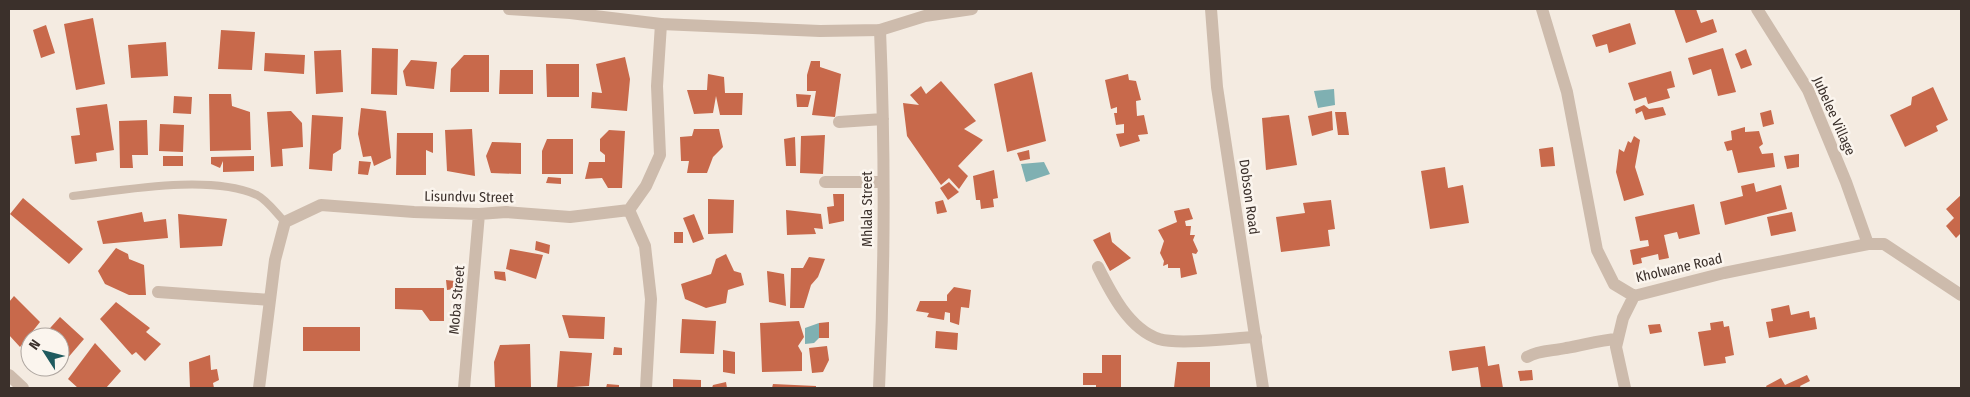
<svg xmlns="http://www.w3.org/2000/svg" width="1970" height="397" viewBox="0 0 1970 397" font-family="'Fira Sans Condensed',sans-serif">
<style>
.water{fill:#7fb0b2}
.building{fill:#c8694b}
.lines{fill:none;stroke-linecap:round;stroke-linejoin:round}
.service{stroke:#cdbbac;stroke-width:8}
.minor{stroke:#cdbbac;stroke-width:12}
.tertiary{stroke:#cdbbac;stroke-width:12}
.labels{text-anchor:middle;dominant-baseline:central;stroke-width:5;stroke-linejoin:round;paint-order:stroke}
.street-label{font-size:14px;fill:#3b302b;stroke:#fbf5ee}
</style>
<rect width="100%" height="100%" fill="#f4ebe1"/>
<!-- water -->
<path class="water" d="M1334 89 1335 105 1318 108 1314 91Z
M1044 162 1050 174 1026 182 1021 164Z
M819 323V338L814 343 805 344V328Z"/>
<!-- building -->
<path class="building" d="M1674 9H1696L1701 23 1713 19 1717 32 1686 43Z
M93 18 105 84 76 90 64 24Z
M1630 23 1636 44 1609 53 1607 44 1596 47 1592 35Z
M46 25 55 53 41 58 33 30Z
M221 30 255 32 252 70 218 69Z
M166 42 168 76 131 78 128 45Z
M372 48 398 49 397 95 371 94Z
M1723 48 1736 92 1718 96 1711 69 1693 75 1688 58Z
M1746 49 1752 65 1741 69 1735 54Z
M341 50 343 92 316 94 314 51Z
M265 53 305 55 304 74 264 71Z
M464 55H489V92H450L451 69Z
M625 57 630 79 627 111 591 108 592 92 602 93 596 64Z
M411 60 437 62 434 89 406 86 403 71Z
M811 61H820V67L841 74 835 117 812 115 816 91H807V75Z
M546 64H579V97H547Z
M500 70H533V94H499Z
M1671 71 1675 87 1667 89 1670 98 1648 104 1646 97 1634 101 1628 83Z
M1032 72 1046 141 1007 152 994 84Z
M708 74 724 77 725 93H743L742 115H720L716 96 713 113 694 114 687 90H707Z
M1128 74 1129 80 1136 81 1141 100 1136 101 1137 116 1144 115 1148 134 1138 135 1140 141 1120 147 1116 134 1124 133V124L1116 125 1114 113H1117V107L1111 109 1105 80Z
M941 81 976 121 964 129 983 140 958 166 968 176 959 189 949 178 941 185 907 136 903 103 919 105 910 95 921 86 926 94Z
M1933 87 1948 120 1936 126 1938 131 1905 147 1890 115 1911 105 1912 97Z
M209 94H231L232 106 250 112 251 150 210 151Z
M796 94 811 95 808 107H797Z
M174 96 192 97 191 114 173 113Z
M107 104 114 150 96 153 97 161 75 164 71 136 80 135 76 108Z
M1644 105 1649 109 1663 107 1666 115 1645 120 1642 111 1636 114 1635 109Z
M361 108 386 111 391 158 374 166 371 156 363 157 358 134Z
M1771 110 1774 124 1763 127 1760 113Z
M291 111 302 123 303 147 282 149 283 166 271 167 267 112Z
M1332 111 1333 130 1312 136 1308 116Z
M1335 112H1346L1349 135H1338Z
M312 115 343 117 341 149 333 154 332 171 309 169Z
M1289 115 1297 165 1266 170 1262 118Z
M147 120 148 155H132L133 168H120L119 121Z
M160 124 184 125 183 152 159 151Z
M1745 127V132L1759 131 1763 144 1759 147 1762 154 1773 153 1775 167 1738 173 1732 150 1727 151 1724 142 1732 140 1731 131Z
M472 129 475 176 447 171 445 130Z
M694 129H719L723 147 713 157 707 173H687L689 161H681L680 137 692 136Z
M609 130 625 131 622 188H608L602 178 585 179 589 162H605V155L600 151V139Z
M397 133H433V153L426 150V175H396Z
M825 135 823 174 800 173 801 136Z
M1634 136 1640 140 1635 167 1644 195 1624 201 1616 172 1619 149 1624 152 1628 141 1631 143Z
M795 137 796 166H786L784 139Z
M547 139H573V174H542V151Z
M492 142 521 143V174L491 173 486 156Z
M1553 147 1555 166 1541 167 1539 149Z
M1029 150 1030 159 1020 161 1017 153Z
M1799 154V167L1787 169 1784 156Z
M163 156H183V166H163Z
M254 156V171L223 172V161L220 168 211 164V157Z
M359 161 371 162 368 175 358 174Z
M1445 167 1448 188 1463 185 1469 223 1430 229 1421 171Z
M994 170 998 198 993 199 994 207 981 209 980 200H976L973 176Z
M548 177 561 178V184L546 183Z
M949 182 959 192 948 200 940 188Z
M1754 183 1756 192 1781 185 1787 209 1725 225 1720 202 1743 196 1741 186Z
M833 194H844V221L829 224 827 207 834 206Z
M1961 195V233L1956 238 1946 226 1954 218 1946 209Z
M23 198 83 249 69 264 10 214Z
M708 199 734 200 733 233 708 234Z
M943 200 947 212 937 214 935 202Z
M1331 200 1335 229 1328 230 1330 246 1281 252 1276 217 1305 213 1303 203Z
M1694 204 1700 234 1679 239 1677 232 1664 235 1669 258 1659 260 1658 254 1641 258 1642 263 1633 265 1630 250 1649 246 1648 240 1640 241 1635 217Z
M1189 208 1193 219 1185 221 1186 226H1191L1190 235H1195L1193 240 1198 251 1196 254 1192 253 1197 274 1181 278 1180 268H1168V264L1163 266 1164 261 1160 253 1164 241 1158 230 1177 222 1174 211Z
M786 210 821 214 823 229 814 228 816 234 787 235Z
M142 212 144 222 166 219 168 238 103 244 97 221Z
M1792 212 1796 231 1771 236 1767 217Z
M178 214 227 219 222 246 180 248Z
M694 214 704 239 693 243 683 218Z
M674 232H683V243H674Z
M1110 232 1112 242 1131 258 1110 271 1093 240Z
M536 241 550 245 549 254 535 250Z
M116 248 128 254 129 259 144 265 146 295H129L105 284 98 271Z
M510 249 543 255 536 279 506 269Z
M726 254 734 271 741 273 744 285 728 290 726 303 706 308 685 299 681 284 711 274 716 259Z
M809 257 825 259 818 277 811 285 804 308H790L791 268H803Z
M494 271 505 272 506 281 495 279Z
M767 271 784 274 786 306 769 302Z
M446 280 455 281 454 289 447 290Z
M954 287 971 290 969 308 961 307 959 325 950 322V313L945 312 944 320 927 317 929 313 916 311 920 301H947V295Z
M395 288H444V321H430L422 310 395 309Z
M14 296 40 322 20 347 9 335V302Z
M116 302 150 328 146 332 161 344 145 361 136 352 132 355 100 319Z
M1789 305 1791 315 1809 311 1810 318 1815 317 1817 329 1769 338 1766 322 1773 321 1771 309Z
M562 315 605 317 604 339 569 338Z
M60 317 84 339 60 367V337H42Z
M682 319 716 321 714 354 680 353Z
M799 321 804 337 798 346 802 353V371L762 372 760 323Z
M1723 321 1724 327 1729 326 1734 355 1725 357 1726 363 1704 366 1698 332 1711 330 1710 323Z
M829 322V338H819V323Z
M1660 324 1662 332 1650 334 1648 325Z
M303 327H360V351H303Z
M936 331 958 333 957 350 935 348Z
M95 343 121 371 106 388H78L68 379Z
M530 344 531 388H495L494 362 500 345Z
M827 346 829 360 823 372 812 373 809 348Z
M1485 346 1488 366 1499 364 1503 388H1481L1478 367 1452 371 1449 351Z
M614 347 622 348V355H613Z
M723 350 735 352V374L723 372Z
M560 351 592 353 589 386 557 388Z
M210 355 211 370 217 369 219 380 213 383 214 388H190L189 362Z
M1102 355H1121V388H1096V385H1083V373H1102Z
M1177 362H1210V388H1174Z
M46 367H60L54 374Z
M1532 370 1533 380 1520 381 1518 371Z
M1807 375 1810 381 1800 386 1801 388H1767L1766 386 1781 378 1785 385Z
M673 379 701 380V388H673Z
M726 382 727 388H712L713 385Z
M607 384 619 385V388H606Z
M773 384 816 386V388H772Z"/>
<g class="lines">
<!-- service -->
<path class="service" d="M73 196C124 190 210 174 257 195 267 200 277 214 285 222"/>
<!-- minor -->
<path class="minor" d="M1542 9 1567 92 1597 250 1614 284 1634 296 1724 273 1868 244H1884L1961 295
M1757 9 1808 90 1846 182 1868 244
M839 122 883 119
M825 182H882
M629 210 645 246 651 299 646 388
M1098 267C1111 293 1129 329 1159 339 1179 345 1232 338 1256 337
M158 292 270 300
M1527 357C1539 350 1553 351 1566 348 1585 345 1598 340 1618 339
M9 375 23 388
M259 388 275 260 285 222 321 205 414 212 479 214 506 212 570 217 629 210 646 186 660 155 657 86 661 24
M464 388 479 214
M879 388C885 269 885 149 880 30
M1625 388 1616 347 1623 318 1634 296"/>
<!-- tertiary -->
<path class="tertiary" d="M509 9 570 13 661 24 820 31 880 30 925 16 972 9
M1211 9 1217 87 1263 388"/>
</g>
<g class="labels">
<!-- street labels -->
<g class="street-label">
<text transform="translate(1834 116) rotate(66)">Jubelee Village</text>
<text transform="translate(469 197) rotate(1)">Lisundvu Street</text>
<text transform="translate(1249 197) rotate(82)">Dobson Road</text>
<text transform="translate(867 209) rotate(-90)">Mhlala Street</text>
<text transform="translate(1679 268) rotate(-13)">Kholwane Road</text>
<text transform="translate(457 300) rotate(-85)">Moba Street</text>
</g>
</g>
<!-- border -->
<rect width="1970" height="397" fill="none" stroke="#3b302b" stroke-width="20"/>
<!-- north arrow -->
<g transform="translate(45 352) rotate(306)"><circle r="24" fill="#fbf5ee" stroke="#aea6a0"/>
<path d="M0-4L9 19L0 12L-9 19Z" fill="#1f5a5e"/>
<text y="-8" font-size="14" font-weight="bold" text-anchor="middle" fill="#3b302b">N</text>
</g>
</svg>
